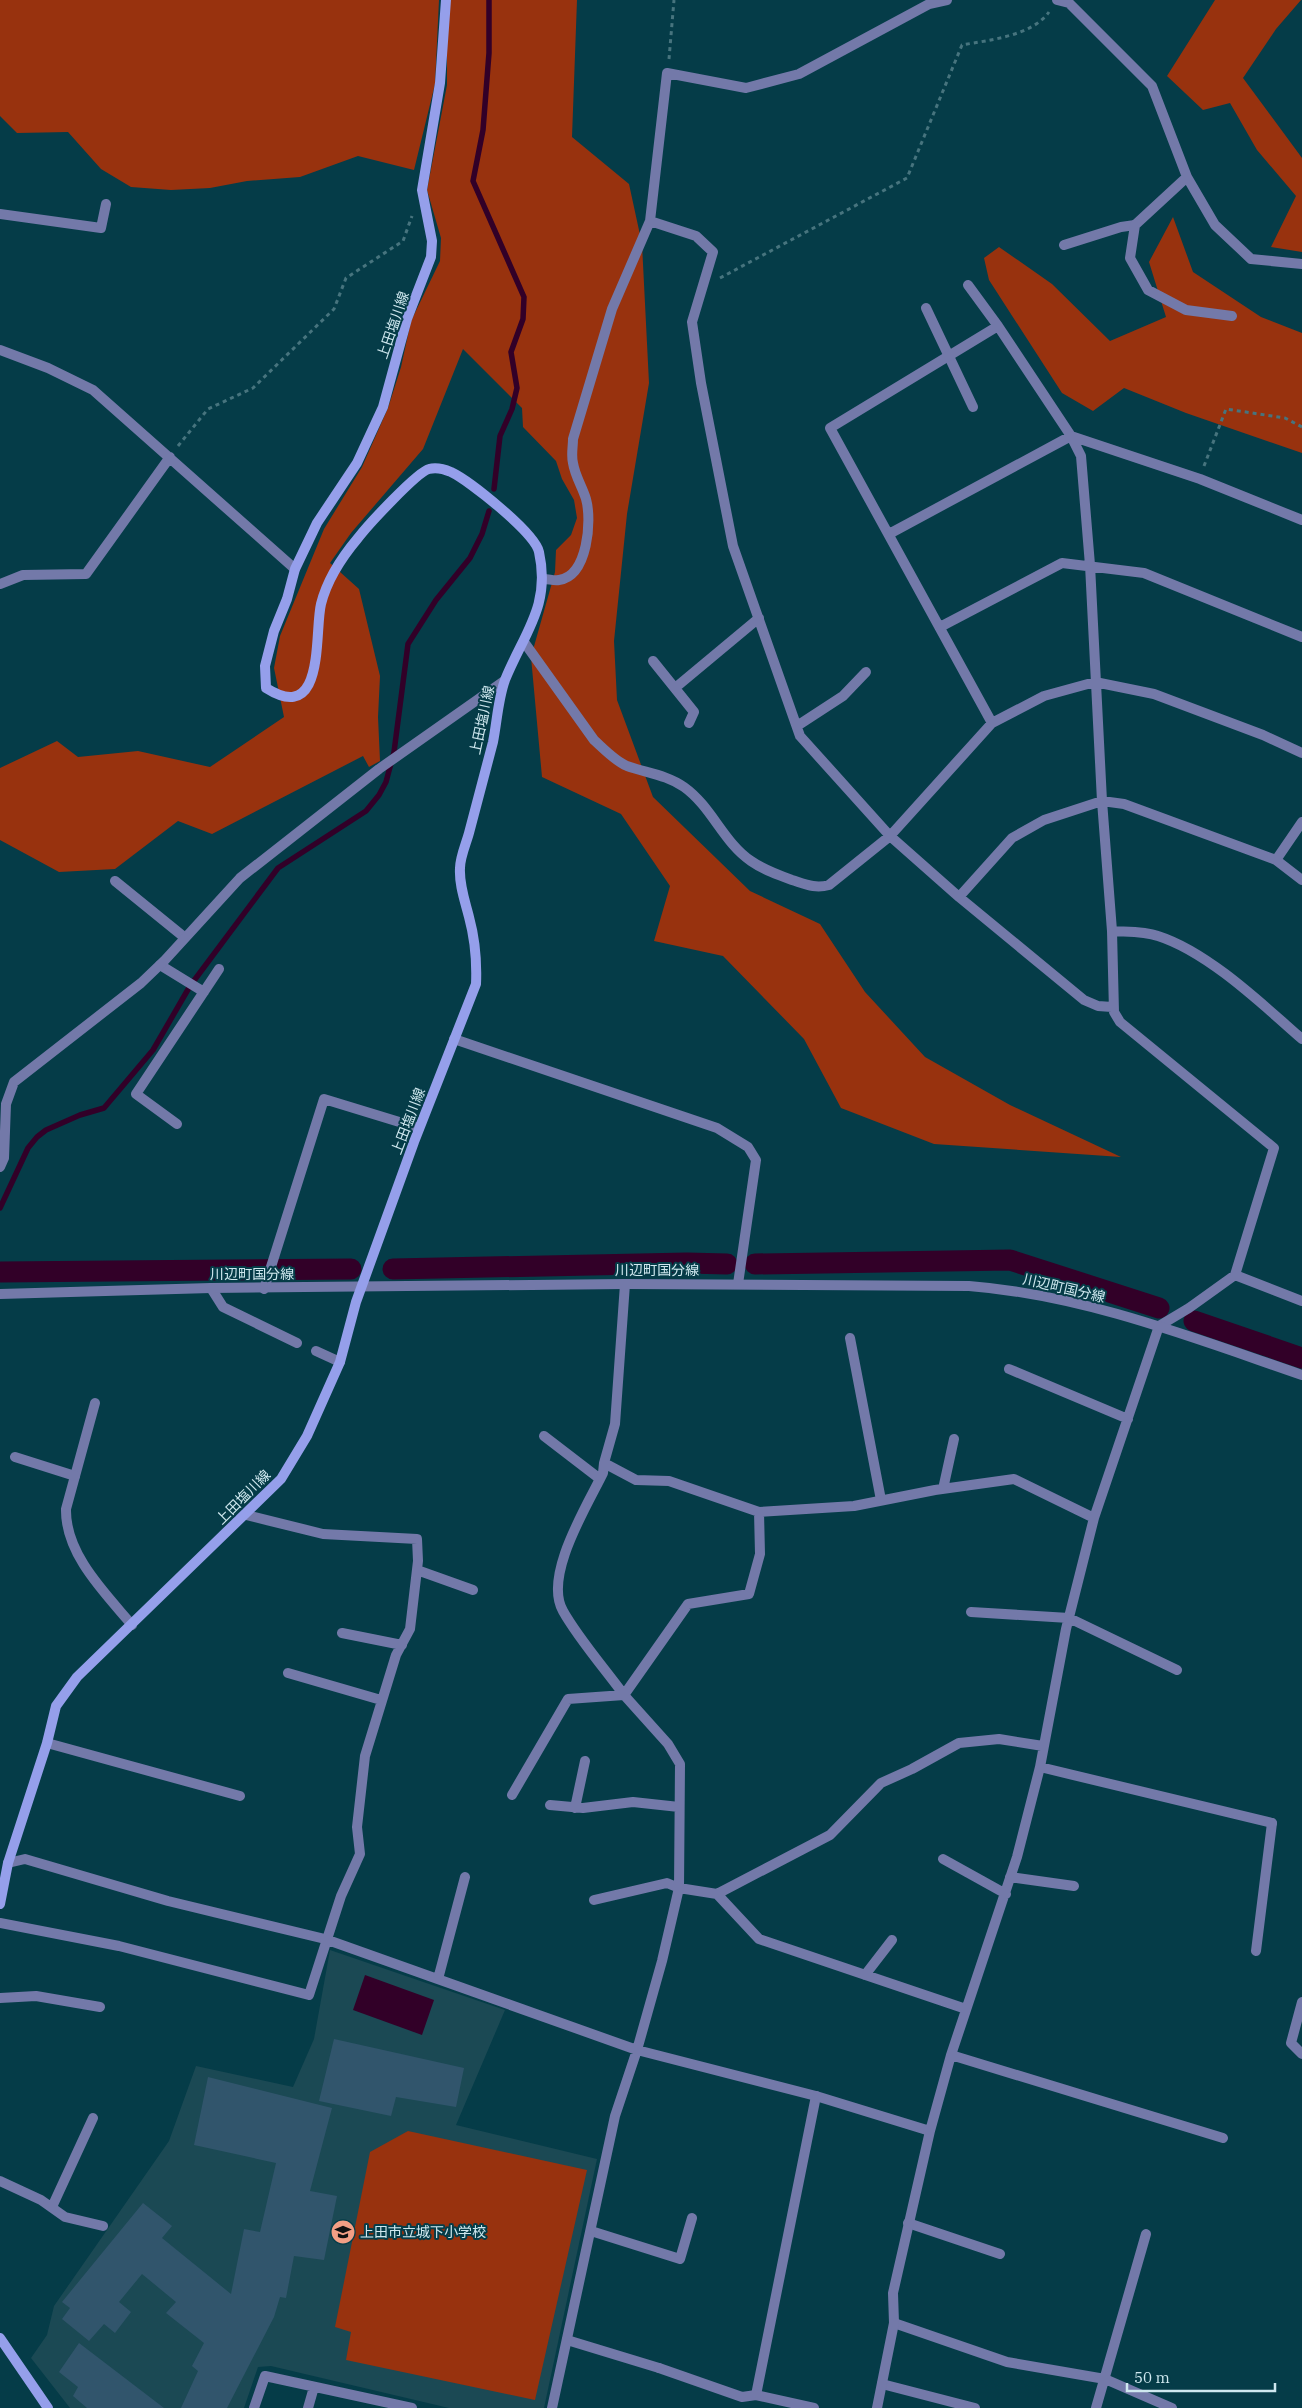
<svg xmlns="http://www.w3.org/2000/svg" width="1302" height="2408" viewBox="0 0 1302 2408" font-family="'IBM Plex Serif','Noto Sans JP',serif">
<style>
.built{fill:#1b4954}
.green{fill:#98320e}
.water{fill:#320028}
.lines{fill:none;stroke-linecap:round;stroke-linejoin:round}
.stream{stroke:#320028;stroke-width:5.5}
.canal{stroke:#320028;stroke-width:21}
.building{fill:#31556c}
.path{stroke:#47747e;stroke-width:3;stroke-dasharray:4 4;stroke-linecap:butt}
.service{stroke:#7379a9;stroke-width:10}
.minor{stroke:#7379a9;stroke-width:10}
.tertiary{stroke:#7379a9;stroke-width:10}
.secondary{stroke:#959feb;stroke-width:10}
.labels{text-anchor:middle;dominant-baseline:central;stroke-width:4;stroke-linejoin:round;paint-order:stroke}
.street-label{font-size:14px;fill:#cfe8ef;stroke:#053c48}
.poi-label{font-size:14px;fill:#cfe8ef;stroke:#053c48;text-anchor:start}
</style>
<rect width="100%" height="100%" fill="#053c48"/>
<!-- built -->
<path class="built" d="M330 1950 505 2010 456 2125 597 2159 544 2408H449L271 2366 258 2367 244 2408H70L31 2358 47 2335 54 2306 169 2141 196 2066 293 2087 314 2039Z"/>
<!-- green -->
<path class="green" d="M0 0H439L435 84 414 170 358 156 300 177 247 181 210 188 171 190 131 187 101 169 68 132 17 133 0 116Z
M450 0H577L572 137 629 184 642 244 649 383 627 514 614 641 617 700 653 797 750 891 820 924 865 992 925 1057 1010 1105 1121 1157 934 1144 841 1108 804 1039 723 956 654 941 670 886 621 814 542 777 531 657 555 572 556 550 571 535 577 518 574 500 562 479 556 461 523 427 522 408 463 349 423 449 351 533 330 563 359 589 380 676 378 717 380 761 369 767 363 756 212 834 178 821 115 869 59 872 0 840V768L57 741 78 757 138 751 210 767 284 717 274 668 280 636 324 529 362 467 388 408 401 367 411 321 440 261 441 238 427 190 447 85V22Z
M1215 0H1301L1276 29 1243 78 1302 158V252L1271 247 1296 196 1257 150 1230 103 1203 110 1167 76Z
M1173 217 1193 272 1261 317 1302 333V453L1186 413 1124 388 1093 411 1062 393 989 280 984 258 999 247 1052 284 1110 341 1166 317 1149 262Z
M408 2131 587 2170 535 2400 346 2360 351 2332 335 2327 370 2152Z"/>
<!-- water -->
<path class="water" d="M365 1975 434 2000 422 2035 353 2010Z"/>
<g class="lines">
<!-- stream -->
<path class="stream" d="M489 0V53L483 130 473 181 524 297 523 319 511 352 517 388 512 409 500 436 494 489
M0 1208 28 1148 37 1137 46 1130 80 1115 104 1108 153 1050 190 986 278 868 366 811 379 795 386 782 394 752 408 644 436 600 470 558 482 534 489 511"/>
<!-- canal -->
<path class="canal" d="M755 1264 1010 1260 1159 1308
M393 1269 687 1263 727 1264
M0 1272 351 1269
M1194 1321 1302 1358"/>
</g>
<!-- building -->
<path class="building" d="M334 2039 464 2068 456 2107 396 2097 391 2116 319 2101Z
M208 2077 332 2108 310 2191 337 2196 324 2260 294 2256 286 2298 280 2297 274 2317 227 2408H181L198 2371 192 2366 204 2343 166 2313 176 2302 142 2274 119 2302 131 2312 115 2333 104 2324 89 2341 62 2319 70 2308 62 2302 143 2203 172 2226 162 2238 231 2294 244 2229 260 2232 276 2163 194 2145Z
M79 2343 164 2408H87L73 2396 78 2387 59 2372Z"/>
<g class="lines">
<!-- path -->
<path class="path" d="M669 59 674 0
M720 278 907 178 962 45C989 40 1032 36 1049 12
M178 446 208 409 253 388 334 309 346 278 403 241 412 216
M1204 466 1226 409 1285 418 1302 427"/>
<!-- service -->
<path class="service" d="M0 214 101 228 106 204
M1064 245 1121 227 1135 225
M926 308 973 407
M115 881 184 937
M160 965 204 992
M177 1124 136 1094 219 969
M211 1288 223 1307 297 1343
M850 1338 881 1500
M316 1351 340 1362
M95 1403 66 1509C65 1554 105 1593 132 1625
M8 1863 25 1859 168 1901 325 1939
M1256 1951 1272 1823
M908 2223 1000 2254
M591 2231 680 2259 692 2218
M894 2323 1007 2362 1105 2379 1172 2408
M567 2340 659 2368
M882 2384 975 2408
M814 2408 756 2395 816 2096
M1096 2408 1146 2234"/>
<!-- minor -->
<path class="minor" d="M1057 0 1069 3 1152 86 1187 177 1215 225 1251 259 1302 264
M1187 177 1135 225 1130 258 1148 290 1186 310 1232 316
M650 221 696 236 713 252 692 322 701 383 733 546 800 736 890 836 959 897 1084 1000 1098 1006 1112 1007
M968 285 998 326
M0 350 48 368 93 390 295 569
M889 534 1071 436 1200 479 1302 520
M544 579C549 579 554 581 559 580 588 576 592 520 586 499 582 486 575 476 573 463 571 455 573 447 573 439L612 309 650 221 667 73 746 88 799 74 929 4 947 0
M0 584 23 575 86 574 170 457
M940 627 1062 563 1144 573 1302 637
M524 642 594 740C604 749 615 761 627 766 647 773 667 775 684 787 712 807 723 842 751 861 764 870 778 875 792 880 805 884 815 889 829 885L890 836 992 723 1044 696 1095 682 1154 694 1263 735 1302 753
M653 661 694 712 689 723
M675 688 759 618
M797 726 843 696 866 672
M1276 860 1302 822
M959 897 1012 838 1044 820 1102 801 1124 804 1276 860 1302 880
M1112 931C1126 932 1144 931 1158 936 1208 952 1262 1004 1302 1039
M454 1039 717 1128 748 1147 756 1160 738 1284
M0 1167 4 1158 6 1104 14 1082 141 983 165 960 240 878 379 769 504 681
M1235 1275 1302 1301
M264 1289 324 1099 419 1128
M1009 1369 1128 1419
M544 1436 600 1479
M15 1457 75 1476
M604 1463 636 1480 669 1481 759 1512
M943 1489 954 1439
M417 1570 473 1590
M971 1612 1069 1618 1177 1670
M342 1633 402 1645
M288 1673 381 1700
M624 1695C605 1669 578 1638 563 1611 543 1576 587 1506 603 1473L604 1463 615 1424 625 1284
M47 1743 240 1796
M1040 1767 1272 1823
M512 1795 568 1699 624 1695
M550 1805 583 1808 633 1802 679 1807
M575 1808 585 1761
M943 1859 1006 1894
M1010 1877 1074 1886
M717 1894 830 1835 881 1783 912 1769 959 1743 999 1739 1043 1746
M594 1900 667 1883 679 1888 717 1894 759 1939 966 2009
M0 1923 119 1946 309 1995 341 1896 360 1854 357 1827 365 1756 396 1655 410 1629 418 1561 417 1539 323 1534 246 1515
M325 1939 637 2050 816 2096 930 2131
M865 1975 892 1940
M438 1979 465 1877
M0 1998 36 1996 100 2007
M1302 2002 1291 2043 1302 2054
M951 2055 1223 2138
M0 2181 41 2200 65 2217 103 2226
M52 2207 93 2118
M659 2368 742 2397 756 2395
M254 2408 265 2376 412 2408
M308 2408 314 2387
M552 2408 615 2116 637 2050 662 1961 679 1888 680 1764 668 1744 624 1695 688 1604 749 1594 760 1554 759 1512 854 1506 935 1490 1014 1479 1094 1518
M877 2408 894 2323 893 2293 930 2131 951 2055 1017 1857 1040 1767 1066 1629 1094 1518 1159 1326 1189 1308 1235 1275 1274 1148 1120 1022 1114 1012 1112 931 1102 801 1090 565 1081 456 1071 436 998 326 830 428 992 723"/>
<!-- tertiary -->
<path class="tertiary" d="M0 1294 211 1288 625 1284 969 1286C1084 1295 1194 1338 1302 1375"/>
<!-- secondary -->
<path class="secondary" d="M0 1904 8 1863 47 1743 56 1706 77 1677 281 1479 307 1436 340 1362 356 1302 414 1142 476 984C477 961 475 939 469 917 465 901 459 885 460 868 460 857 466 844 469 833 477 803 485 772 493 742 497 722 498 699 505 680 524 633 551 606 539 552 535 533 470 481 451 472 444 469 436 467 429 469 417 472 368 525 358 538 342 557 327 580 321 604 314 633 326 726 266 688L265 666 274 631 287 599 295 569 317 523 357 463 383 407 407 319 431 257 432 241 422 190 440 83 446 0
M0 2338 48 2408"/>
</g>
<!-- icons -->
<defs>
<symbol id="school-disc" viewBox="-11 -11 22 22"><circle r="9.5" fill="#f39f85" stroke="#053c48"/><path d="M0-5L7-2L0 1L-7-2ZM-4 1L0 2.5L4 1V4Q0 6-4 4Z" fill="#111"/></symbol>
</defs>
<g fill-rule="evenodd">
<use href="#school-disc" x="329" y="2218" width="28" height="28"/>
</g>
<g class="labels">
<!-- street labels -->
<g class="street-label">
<text transform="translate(393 325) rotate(-71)">上田塩川線</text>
<text transform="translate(482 720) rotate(-78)">上田塩川線</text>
<text transform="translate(408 1121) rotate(-69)">上田塩川線</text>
<text x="657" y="1270">川辺町国分線</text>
<text x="252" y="1274">川辺町国分線</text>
<text transform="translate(1064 1288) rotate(13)">川辺町国分線</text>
<text transform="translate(243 1497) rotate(-45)">上田塩川線</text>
</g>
<!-- poi labels -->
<g class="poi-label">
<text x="360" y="2232">上田市立城下小学校</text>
</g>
</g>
<!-- scale -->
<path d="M1127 2383v8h148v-8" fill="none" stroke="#cfe8ef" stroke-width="2.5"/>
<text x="1134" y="2383" font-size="15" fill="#cfe8ef" stroke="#053c48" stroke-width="4" paint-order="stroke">50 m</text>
</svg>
